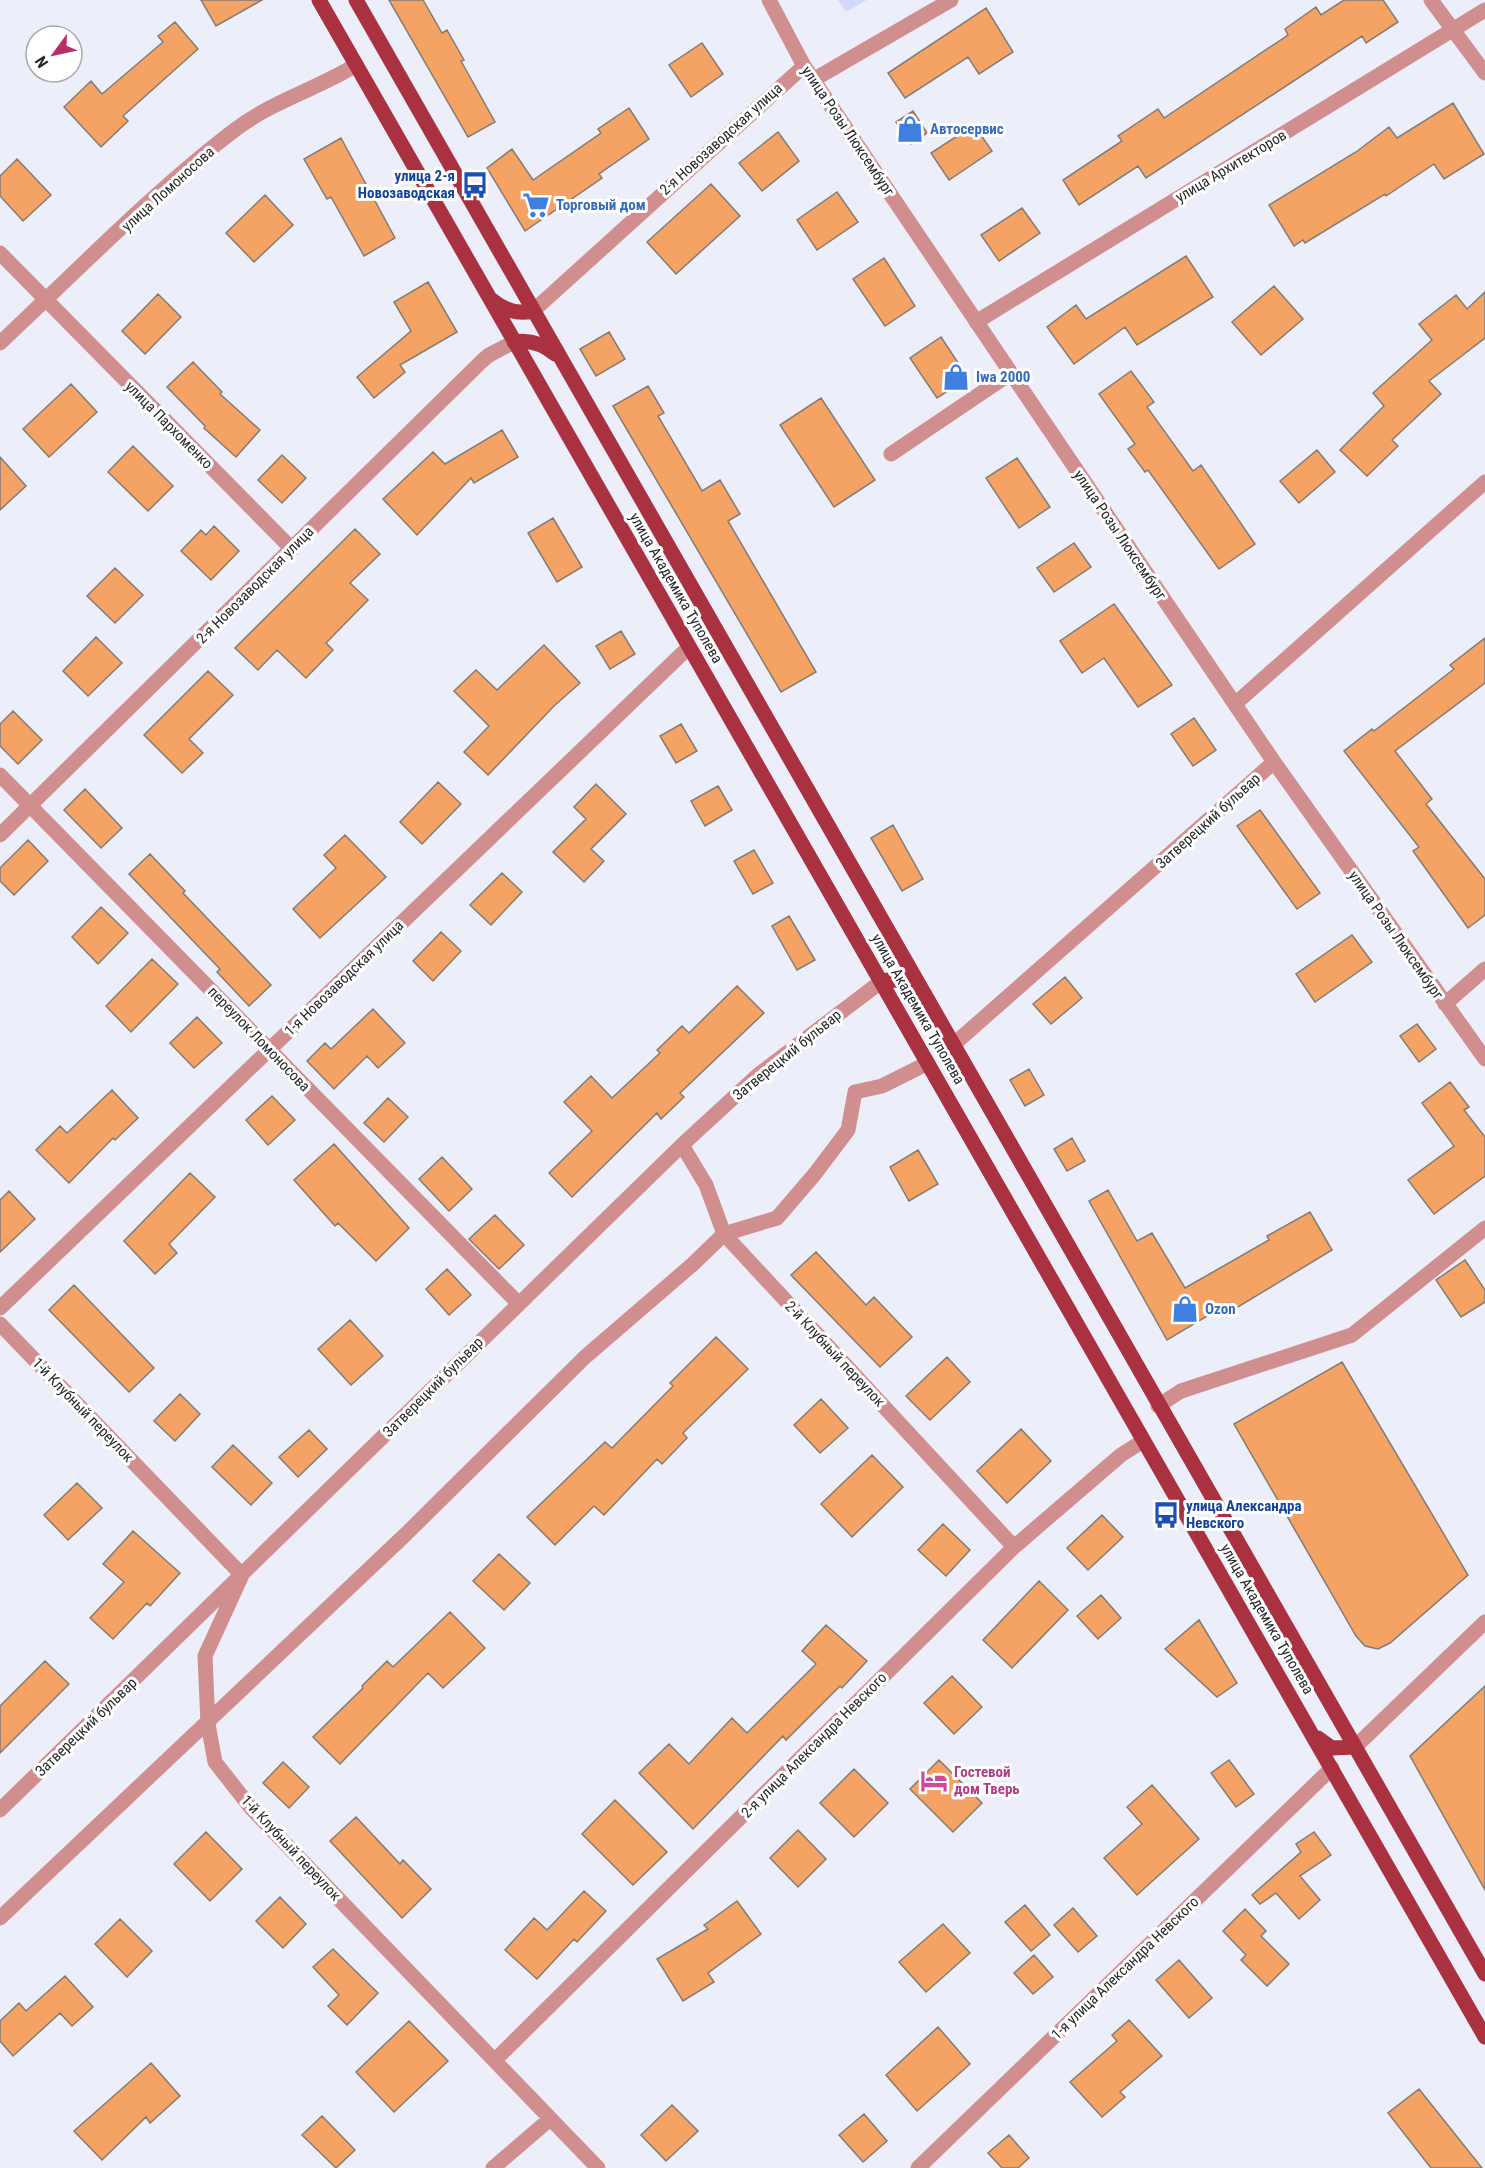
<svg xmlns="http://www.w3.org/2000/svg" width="1485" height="2168" viewBox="0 0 1485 2168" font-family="'Roboto Condensed',sans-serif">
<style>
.green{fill:#d3daf9}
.building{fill:#f4a365;stroke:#847b75;stroke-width:1.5}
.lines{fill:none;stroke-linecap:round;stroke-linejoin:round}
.minor{stroke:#d18e8f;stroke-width:15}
.major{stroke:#aa3140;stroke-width:15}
.labels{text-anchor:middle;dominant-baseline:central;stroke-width:6;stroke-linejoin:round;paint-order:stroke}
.shop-label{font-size:15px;font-weight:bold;fill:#366cbe;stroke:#fff;text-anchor:start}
.street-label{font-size:15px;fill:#28292d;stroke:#fff}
.transit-label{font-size:15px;font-weight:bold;fill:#164399;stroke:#fff;text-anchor:end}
.hotel-label{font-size:15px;font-weight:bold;fill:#b23c85;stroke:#fff;text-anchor:start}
</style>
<rect width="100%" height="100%" fill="#eceff9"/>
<!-- green -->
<path class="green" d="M838 0H867L846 12Z"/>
<!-- building -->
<path class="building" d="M201 0H262L216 26Z
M389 0H423L442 33 447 30 464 60 461 61 495 122 468 137Z
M1344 0H1383L1398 22 1366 43 1362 36 1146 178 1138 166 1079 205 1063 180 1122 141 1118 136 1158 109 1164 118 1288 35 1285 29 1316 7 1321 15Z
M986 8 1013 52 979 74 968 57 905 98 888 73Z
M175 22 198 49 123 116 128 121 101 147 64 107 91 81 102 94 163 42 158 36Z
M702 43 723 74 691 97 669 65Z
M1453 103 1484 154 1444 179 1434 164 1386 196 1385 194 1305 243 1303 240 1294 246 1269 205 1356 152 1389 127 1397 138Z
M629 108 649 139 599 174 602 178 525 231 487 168 512 149 533 180 601 133 598 129Z
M913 111 927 133 911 144 896 122Z
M974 125 992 151 949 180 931 153Z
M778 132 799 161 762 191 739 163Z
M341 138 395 238 364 256 331 197 327 199 304 159Z
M17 159 51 195 23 221 0 196V176Z
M711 184 740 216 676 274 647 242Z
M837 192 858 222 817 250 797 220Z
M265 195 293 225 254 262 226 233Z
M1022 208 1040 233 999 261 981 235Z
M1186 256 1213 297 1137 345 1125 327 1074 364 1047 327 1076 305 1086 319Z
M884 258 915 306 885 326 853 279Z
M428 282 457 332 400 365 405 372 374 398 357 377 411 331 394 302Z
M1274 286 1303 319 1261 355 1232 322Z
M1485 292V338L1429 381 1441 394 1392 440 1398 446 1367 476 1340 450 1384 406 1373 393 1432 340 1419 324 1456 295 1467 309Z
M158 294 181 317 145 354 122 331Z
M609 332 625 359 596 376 580 349Z
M941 337 968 378 937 398 910 358Z
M193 362 222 392 220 394 260 430 236 457 204 428 205 426 167 387Z
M1131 371 1154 402 1147 407 1193 471 1201 465 1255 544 1219 569 1148 470 1145 472 1128 449 1135 444 1099 394Z
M71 384 97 412 49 457 23 429Z
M648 386 664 413 658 416 702 491 720 480 740 514 728 521 816 672 781 692 613 406Z
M821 398 875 480 834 507 780 425Z
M502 430 518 457 474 483 471 478 417 535 383 499 433 452 445 464Z
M133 446 173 486 148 511 108 472Z
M1317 450 1335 472 1299 503 1280 481Z
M282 455 306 478 282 503 258 480Z
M0 457 26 486 0 510Z
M1017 458 1050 507 1019 528 986 478Z
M553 518 582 567 557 582 528 533Z
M214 526 239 551 211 580 181 551 201 530 206 535Z
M355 529 380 554 350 583 368 600 326 643 333 650 306 678 277 650 258 670 235 648Z
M1074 543 1091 567 1054 592 1037 568Z
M115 568 143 595 115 623 87 596Z
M1114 604 1172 685 1138 707 1104 658 1082 673 1060 641Z
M621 631 635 654 610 669 596 646Z
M96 637 122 663 88 696 63 671Z
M1485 638V683L1395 751 1432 799 1426 804 1485 879V915L1468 928 1413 851 1419 847 1344 751 1372 729 1374 731 1454 669 1450 665Z
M544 645 580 683 554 706 488 775 464 752 489 726 454 691 476 670 497 690Z
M208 671 233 695 189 739 203 753 182 773 144 735Z
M13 711 42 740 18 764 0 746V724Z
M1194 718 1216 750 1193 766 1171 734Z
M681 724 697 751 676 763 660 736Z
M438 782 461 804 422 844 400 822Z
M596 784 626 814 591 849 604 861 584 882 553 852 586 819 574 807Z
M718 786 732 810 705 826 691 801Z
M85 789 122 828 101 848 64 810Z
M1260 810 1320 893 1297 909 1237 826Z
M893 825 923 879 902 891 871 838Z
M345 835 386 877 320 938 293 909 336 868 324 855Z
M28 840 48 861 14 895 0 881V868Z
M754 850 773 883 753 894 734 861Z
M150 854 185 891 183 893 271 985 249 1006 217 972 220 969 129 874Z
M502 873 522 892 491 925 470 905Z
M101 907 128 933 98 964 72 937Z
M789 916 815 960 797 970 772 926Z
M441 932 461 951 433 981 413 961Z
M1352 935 1372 962 1315 1002 1296 974Z
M152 959 178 984 131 1032 106 1006Z
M1065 977 1082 998 1051 1024 1033 1004Z
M737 986 764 1013 680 1093 684 1097 661 1119 657 1113 572 1197 549 1173 592 1131 564 1102 591 1076 612 1098 660 1053 657 1050 682 1026 689 1033Z
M373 1009 405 1043 378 1068 367 1056 334 1089 307 1061 325 1043 331 1049Z
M197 1017 222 1043 194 1068 170 1043Z
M1417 1024 1436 1049 1419 1062 1400 1036Z
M1029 1069 1044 1095 1025 1106 1010 1080Z
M1450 1082 1469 1107 1464 1110 1485 1137V1176L1434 1214 1408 1180 1454 1146 1422 1103Z
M112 1090 138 1118 115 1140 113 1138 69 1183 36 1150 60 1126 67 1133Z
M272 1096 295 1120 268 1145 246 1120Z
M388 1098 408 1117 384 1142 364 1123Z
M1072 1138 1085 1161 1067 1171 1054 1149Z
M334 1144 409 1228 376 1261 338 1223 335 1226 294 1180Z
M918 1150 938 1184 909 1201 890 1167Z
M442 1157 472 1189 449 1211 419 1179Z
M190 1173 215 1197 169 1244 177 1253 155 1274 124 1241Z
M1108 1190 1137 1241 1152 1233 1185 1288 1269 1240 1267 1236 1310 1212 1332 1250 1233 1310 1229 1303 1167 1340 1089 1201Z
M9 1191 35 1219 0 1252V1200Z
M495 1215 524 1245 499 1269 469 1239Z
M816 1252 866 1305 874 1297 912 1337 880 1367 791 1275Z
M1465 1260 1485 1290V1302L1461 1317 1436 1280Z
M447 1269 471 1295 449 1315 426 1289Z
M74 1285 154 1368 129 1392 49 1310Z
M350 1320 383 1356 351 1385 318 1349Z
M716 1337 748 1369 683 1433 687 1438 662 1464 657 1459 604 1515 594 1506 555 1545 527 1517 605 1442 612 1448 673 1386 670 1383Z
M947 1357 970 1382 930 1420 906 1396Z
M1342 1362 1468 1575 1390 1643 1378 1649 1365 1646 1356 1636 1234 1424Z
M180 1394 200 1414 175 1441 154 1421Z
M821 1399 848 1428 820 1453 794 1425Z
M1021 1429 1051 1461 1007 1503 977 1471Z
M309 1430 327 1449 298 1477 279 1457Z
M233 1445 272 1483 251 1505 212 1467Z
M872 1455 903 1487 852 1537 821 1504Z
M77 1483 102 1508 68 1540 44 1515Z
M1102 1515 1123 1537 1088 1570 1067 1548Z
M943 1524 970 1550 946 1576 918 1550Z
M133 1531 180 1573 150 1606 147 1603 113 1639 90 1618 124 1582 103 1564Z
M499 1554 530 1583 504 1610 473 1581Z
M1039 1581 1068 1610 1012 1668 983 1640Z
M1101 1595 1121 1618 1098 1639 1077 1616Z
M450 1612 485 1648 443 1688 428 1673 340 1764 313 1737 363 1688 362 1686 387 1661 393 1667Z
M1199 1620 1237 1683 1217 1697 1165 1649Z
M826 1625 867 1661 842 1688 840 1686 786 1740 783 1736 693 1829 639 1773 669 1744 689 1764 732 1718 747 1733 816 1664 802 1651Z
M45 1661 69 1684 0 1753V1706Z
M952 1676 982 1707 954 1734 924 1703Z
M1485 1686V1890L1410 1756Z
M939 1760 982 1803 953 1832 910 1789Z
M1229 1760 1254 1794 1236 1807 1211 1773Z
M283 1762 309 1787 289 1808 263 1783Z
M854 1769 888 1803 854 1837 820 1803Z
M1152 1785 1199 1839 1137 1895 1104 1858 1142 1824 1127 1807Z
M615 1800 667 1852 633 1885 582 1834Z
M356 1817 400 1864 403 1860 431 1889 402 1918 330 1841Z
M798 1830 826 1859 798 1887 770 1858Z
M206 1832 242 1869 210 1901 174 1864Z
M1314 1832 1331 1855 1300 1876 1320 1900 1299 1919 1276 1893 1260 1904 1252 1895 1301 1852 1296 1844Z
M584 1891 606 1911 577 1942 574 1939 537 1979 505 1950 534 1918 547 1930Z
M280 1897 306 1924 283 1948 256 1921Z
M737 1901 761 1934 708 1973 714 1982 683 2001 657 1959 708 1929 704 1925Z
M1025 1905 1050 1935 1031 1951 1005 1922Z
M1073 1908 1097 1936 1078 1952 1054 1925Z
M1245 1909 1266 1931 1261 1936 1289 1964 1267 1986 1241 1960 1246 1955 1223 1931Z
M120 1919 152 1951 127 1977 95 1944Z
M943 1924 970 1953 926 1992 899 1962Z
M333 1949 378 1993 347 2025 328 2006 339 1995 313 1967Z
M1034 1955 1053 1977 1033 1994 1014 1973Z
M1179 1960 1212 1998 1189 2018 1156 1980Z
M65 1976 93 2007 72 2026 60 2013 13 2056 0 2041V2021L19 2003 26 2011Z
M1129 2020 1162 2056 1120 2092 1125 2097 1102 2117 1070 2082 1117 2041 1112 2035Z
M409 2021 448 2061 394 2112 356 2072Z
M938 2027 970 2064 917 2111 886 2075Z
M151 2063 180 2096 150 2123 146 2117 102 2160 74 2131Z
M1419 2089 1482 2168H1431L1388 2113Z
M672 2105 698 2131 666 2161 641 2135Z
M864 2114 887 2141 863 2162 839 2135Z
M322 2116 355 2150 336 2168 302 2135Z
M1009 2135 1029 2158 1018 2168H1002L988 2153Z"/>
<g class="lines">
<!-- minor -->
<path class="minor" d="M769 0 804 66 1011 373 1274 762 1485 1059
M1431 0 1485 73
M813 80 951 0
M0 253 292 549
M533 311 804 66
M976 322 1485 10
M0 343C75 273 154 191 236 129 273 101 317 89 356 65
M891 454 1011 373
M1235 704 1485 482
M0 775 518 1303
M0 835 482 361 489 355 514 342
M1445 1004 1485 969
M953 1045 1274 762
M682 1145 706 1185 724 1234 1014 1547
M0 1308 688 648
M0 1324 242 1575 205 1656 208 1724 215 1762 251 1808 598 2168
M1158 1406 1181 1391 1352 1335 1485 1228
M1355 1747 1485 1622
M0 1810 682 1145 758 1075 882 981
M0 1918 406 1534 585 1357 693 1264 724 1234 777 1218 814 1175 848 1130 855 1092 882 1086 928 1063
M495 2060 1014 1547 1121 1455 1143 1441
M493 2168 550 2119
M918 2168 1332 1768"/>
<!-- major -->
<path class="major" d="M319 0 1485 2037
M356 0 1485 1974
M492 300C504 310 517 315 533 311
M514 342C530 339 543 344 555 354
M882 981C897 978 908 982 920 992
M1318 1738 1332 1748 1355 1747"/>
</g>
<!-- icons -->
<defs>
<symbol id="shop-bare" viewBox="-9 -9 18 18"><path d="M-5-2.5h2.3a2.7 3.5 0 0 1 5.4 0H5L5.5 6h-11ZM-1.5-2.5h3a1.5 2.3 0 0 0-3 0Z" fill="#3f7fe0" stroke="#fff" stroke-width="2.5" paint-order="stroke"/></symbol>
<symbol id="bus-bare" viewBox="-9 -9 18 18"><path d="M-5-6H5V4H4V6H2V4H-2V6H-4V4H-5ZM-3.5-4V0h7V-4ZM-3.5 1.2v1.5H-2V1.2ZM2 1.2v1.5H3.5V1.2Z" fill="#1a4fb4" stroke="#fff" stroke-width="2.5" paint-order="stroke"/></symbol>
<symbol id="supermarket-bare" viewBox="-9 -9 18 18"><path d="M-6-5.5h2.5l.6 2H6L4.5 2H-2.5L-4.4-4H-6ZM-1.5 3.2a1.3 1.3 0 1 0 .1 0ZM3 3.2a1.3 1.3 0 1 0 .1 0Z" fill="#3f7fe0" stroke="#fff" stroke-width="2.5" paint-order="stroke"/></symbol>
<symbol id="hotel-bare" viewBox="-9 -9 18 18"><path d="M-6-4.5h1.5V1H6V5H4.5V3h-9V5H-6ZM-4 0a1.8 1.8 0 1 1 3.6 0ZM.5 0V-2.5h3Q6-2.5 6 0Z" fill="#d1479c" stroke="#fff" stroke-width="2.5" paint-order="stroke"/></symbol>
</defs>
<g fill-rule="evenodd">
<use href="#shop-bare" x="891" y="110" width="38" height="38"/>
<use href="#bus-bare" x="456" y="166" width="38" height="38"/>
<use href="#supermarket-bare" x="517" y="186" width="38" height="38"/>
<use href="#shop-bare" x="937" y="358" width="38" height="38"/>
<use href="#shop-bare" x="1166" y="1290" width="38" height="38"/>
<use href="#bus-bare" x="1147" y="1496" width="38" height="38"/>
<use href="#hotel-bare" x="915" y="1762" width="38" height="38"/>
</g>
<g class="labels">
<!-- shop labels -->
<g class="shop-label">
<text x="930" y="129">Автосервис</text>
<text x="556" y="205">Торговый дом</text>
<text x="976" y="377">Iwa 2000</text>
<text x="1205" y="1309">Ozon</text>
</g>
<!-- street labels -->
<g class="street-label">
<text transform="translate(848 131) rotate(56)">улица Розы Люксембург</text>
<text transform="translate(721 139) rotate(-42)">2-я Новозаводская улица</text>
<text transform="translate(1231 166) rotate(-31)">улица Архитекторов</text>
<text transform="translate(168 189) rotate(-42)">улица Ломоносова</text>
<text transform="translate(169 425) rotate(45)">улица Пархоменко</text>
<text transform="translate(1120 535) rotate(56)">улица Розы Люксембург</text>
<text transform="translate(255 585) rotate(-45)">2-я Новозаводская улица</text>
<text transform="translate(676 588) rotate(60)">улица Академика Туполева</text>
<text transform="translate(1208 821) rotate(-42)">Затверецкий бульвар</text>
<text transform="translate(1396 935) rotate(55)">улица Розы Люксембург</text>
<text transform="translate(344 978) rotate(-44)">1-я Новозаводская улица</text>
<text transform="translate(918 1009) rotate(60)">улица Академика Туполева</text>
<text transform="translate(259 1039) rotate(46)">переулок Ломоносова</text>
<text transform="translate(787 1055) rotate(-39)">Затверецкий бульвар</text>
<text transform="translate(835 1354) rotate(47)">2-й Клубный переулок</text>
<text transform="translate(433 1387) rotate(-45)">Затверецкий бульвар</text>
<text transform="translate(83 1410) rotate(46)">1-й Клубный переулок</text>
<text transform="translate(1267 1619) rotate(60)">улица Академика Туполева</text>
<text transform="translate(86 1727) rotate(-44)">Затверецкий бульвар</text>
<text transform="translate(814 1745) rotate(-45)">2-я улица Александра Невского</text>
<text transform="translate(291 1848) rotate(47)">1-й Клубный переулок</text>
<text transform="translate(1125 1968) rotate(-44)">1-я улица Александра Невского</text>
</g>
<!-- transit labels -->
<g class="transit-label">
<text x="455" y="176">улица 2-я<tspan x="455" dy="17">Новозаводская</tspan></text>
<text x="1186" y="1506" text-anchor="start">улица Александра<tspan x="1186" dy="17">Невского</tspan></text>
</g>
<!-- hotel labels -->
<g class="hotel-label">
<text x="954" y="1772">Гостевой<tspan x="954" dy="17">дом Тверь</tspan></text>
</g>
</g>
<!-- north arrow -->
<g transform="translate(54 54) rotate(237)"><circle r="28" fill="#ffffff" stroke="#a9a9ab" stroke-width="1.5"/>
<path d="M0-4.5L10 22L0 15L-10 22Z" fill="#b92e67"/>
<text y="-9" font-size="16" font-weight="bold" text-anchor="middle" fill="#28292d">N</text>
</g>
</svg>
